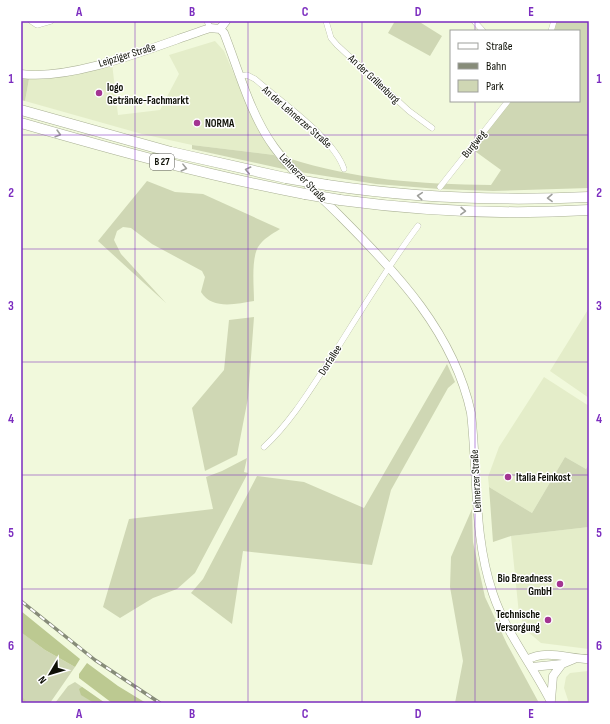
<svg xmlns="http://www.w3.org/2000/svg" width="610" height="724" viewBox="0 0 610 724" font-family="'Sofia Sans Condensed',sans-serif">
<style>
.built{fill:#e4edc9}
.green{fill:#cfd7b4}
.forest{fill:#bcc991}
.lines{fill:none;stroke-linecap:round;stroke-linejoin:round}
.stream{stroke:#c8d59d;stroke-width:2}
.street-casing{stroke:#a9b094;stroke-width:6}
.secondary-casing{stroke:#a9b094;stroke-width:9}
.highway-casing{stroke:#a9b094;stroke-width:11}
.street{stroke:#fff;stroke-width:5.5}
.secondary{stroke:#fff;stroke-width:8}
.highway{stroke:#fff;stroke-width:10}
.rail-casing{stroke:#878c79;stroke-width:3.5}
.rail{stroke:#fff;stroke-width:2;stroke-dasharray:6;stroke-linecap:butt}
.highway-bridge-casing{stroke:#a9b094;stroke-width:11;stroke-linecap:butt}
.highway-bridge{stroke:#fff;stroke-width:10}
.oneway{stroke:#9e9f9b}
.grid{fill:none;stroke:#7b2cbf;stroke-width:1;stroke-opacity:0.55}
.poi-dot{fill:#a33492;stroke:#fff;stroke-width:1.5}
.labels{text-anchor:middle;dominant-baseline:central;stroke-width:3;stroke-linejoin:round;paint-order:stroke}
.shield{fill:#fff;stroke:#565751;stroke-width:1}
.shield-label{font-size:10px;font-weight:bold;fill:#0d0f06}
.street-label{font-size:11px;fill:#0d0f06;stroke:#fff}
.poi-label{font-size:11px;font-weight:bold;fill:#0d0f06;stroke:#fff;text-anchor:start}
.neatline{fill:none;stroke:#7b2cbf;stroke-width:1.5}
.grid-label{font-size:13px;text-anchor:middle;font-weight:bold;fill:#7b2cbf}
</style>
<rect width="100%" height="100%" fill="#f1f9dc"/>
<!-- built -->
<path class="built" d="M215 41 224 51 257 127 274 155 192 145 142 134 25 101 29 79 71 74 112 63 118 115 160 110 179 74 169 55Z
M589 308V398L550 371Z
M544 377 589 406V464L586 469 565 457 532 513 489 487 488 477 499 447Z
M589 527V649L541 643 527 631 519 614 511 536Z
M589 662V703H569L564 688 566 677 570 673 588 671Z"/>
<!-- green -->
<path class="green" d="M395 21H418L442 36 430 56 388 33Z
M556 21H589V188L493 191 439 189 376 184 300 172 288 158C356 180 419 184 491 185L501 170 472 149 510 101H579V31H553Z
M21 78 29 79 25 101 21 100Z
M192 145 274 155 288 170 192 149Z
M147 181 175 192 203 194 280 229C272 234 263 239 258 247 251 260 254 287 254 301 236 304 212 310 201 292L205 277 202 271 152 244 131 228 123 227 117 231 114 240 121 254 166 303 98 241Z
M254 317 248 398 237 455 205 471 192 408 224 370 229 320Z
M447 364 455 382 448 388 391 490 372 565 243 551 232 624 191 593 203 579 257 476 304 482 364 508Z
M565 457 586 469 589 464V527L511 536 493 542 489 487 532 513Z
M247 458 244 472 248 473 195 573 177 589 153 598 120 618 103 607 129 519 213 509 206 477 222 471Z
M472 509 473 542 485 597 507 644 539 703H455L463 661 450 587 451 557Z
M21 632 45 650 75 667 50 703H21Z
M75 682 105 703H55L68 686Z"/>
<!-- forest -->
<path class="forest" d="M21 611 80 659 75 667 45 650 22 633Z
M87 663 118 686 146 703H112L79 678V674Z
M82 687 105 703H94L81 695 79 689Z"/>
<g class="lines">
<!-- stream -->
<path class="stream" d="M21 697 26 703"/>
<defs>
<path id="street" d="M31 21 37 25 51 21
M207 21 210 28
M326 21 331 38 337 45 409 111 432 128
M474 21 483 31
M551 31 554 21
M240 76 247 75 255 79C281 102 334 138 344 169
M440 187 508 101
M264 447C293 420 313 385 335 352 362 309 388 266 418 226"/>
<path id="secondary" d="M220 29 226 21
M21 74C76 81 158 45 210 28L220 29 224 33C239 71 250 114 274 147 293 173 318 194 341 217 397 273 454 333 471 413 478 474 473 536 493 594 506 633 533 666 551 702
M527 660C546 649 569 659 589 659
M532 667 562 664 574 659
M551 700 553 676 562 664"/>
<path id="highway" d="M21 110 171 152 286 178
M21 123C115 150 209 176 305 194
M327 185C414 198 501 201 589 197
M340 200C422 211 506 215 589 210"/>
</defs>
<!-- street casing -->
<use href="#street" class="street-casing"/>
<!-- secondary casing -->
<use href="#secondary" class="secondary-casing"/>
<!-- highway casing -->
<use href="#highway" class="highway-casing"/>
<!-- street -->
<use href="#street" class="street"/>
<!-- secondary -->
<use href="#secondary" class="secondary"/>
<!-- highway -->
<use href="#highway" class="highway"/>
<defs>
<path id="rail" d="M21 601 95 660 160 703"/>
</defs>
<!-- rail casing -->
<use href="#rail" class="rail-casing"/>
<!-- rail -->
<use href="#rail" class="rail"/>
<defs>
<path id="highway-bridge" d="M286 178 327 185
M305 194 340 200"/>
</defs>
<!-- highway-bridge casing -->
<use href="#highway-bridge" class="highway-bridge-casing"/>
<!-- highway-bridge -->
<use href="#highway-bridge" class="highway-bridge"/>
</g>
<!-- one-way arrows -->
<defs><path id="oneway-chevron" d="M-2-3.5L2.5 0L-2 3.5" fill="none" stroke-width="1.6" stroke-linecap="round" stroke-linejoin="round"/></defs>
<g class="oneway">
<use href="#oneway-chevron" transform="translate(58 134) rotate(16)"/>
<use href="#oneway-chevron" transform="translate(184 168) rotate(14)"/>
<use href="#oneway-chevron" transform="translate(248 170) rotate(-168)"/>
<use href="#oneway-chevron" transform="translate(420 196) rotate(-175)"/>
<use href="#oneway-chevron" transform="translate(550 198) rotate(179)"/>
<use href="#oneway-chevron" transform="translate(463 211) rotate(2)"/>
</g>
<!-- grid -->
<path class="grid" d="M135 21V703M248 21V703M362 21V703M475 21V31M475 101V703M21 135H589M21 249H589M21 362H589M21 475H589M21 589H589"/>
<!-- markers -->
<g class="poi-dot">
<circle cx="99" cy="93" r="4"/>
<circle cx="197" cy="123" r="4"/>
<circle cx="508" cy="477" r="4"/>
<circle cx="560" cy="584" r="4"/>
<circle cx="548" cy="620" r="4"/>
</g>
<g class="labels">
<!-- shield labels -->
<rect class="shield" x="150" y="154" width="24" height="16" rx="3"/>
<g class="shield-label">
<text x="162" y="162">B 27</text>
</g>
<!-- street labels -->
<g class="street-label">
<text transform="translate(127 55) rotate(-17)">Leipziger Straße</text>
<text transform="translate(374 79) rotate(43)">An der Grillenburg</text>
<text transform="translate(297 117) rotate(41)">An der Lehnerzer Straße</text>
<text transform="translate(474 144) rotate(-51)">Burgweg</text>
<text transform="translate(303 178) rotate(46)">Lehnerzer Straße</text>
<text transform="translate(330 360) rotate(-58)">Dorfallee</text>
<text transform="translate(476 481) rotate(-93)">Lehnerzer Straße</text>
</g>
<!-- poi labels -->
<g class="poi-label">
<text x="107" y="87">logo<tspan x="107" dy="13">Getränke-Fachmarkt</tspan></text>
<text x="205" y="123">NORMA</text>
<text x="516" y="477">Italia Feinkost</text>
<text x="552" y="578" text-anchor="end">Bio Breadness<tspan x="552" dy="13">GmbH</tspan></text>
<text x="540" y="614" text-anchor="end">Technische<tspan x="540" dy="13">Versorgung</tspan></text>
</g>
</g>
<!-- border -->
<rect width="610" height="724" fill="none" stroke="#ffffff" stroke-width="44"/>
<!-- legend -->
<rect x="450" y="30" width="130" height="72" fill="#ffffff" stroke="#9e9f9b"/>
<rect x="458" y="43" width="20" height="6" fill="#ffffff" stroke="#9e9f9b"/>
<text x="486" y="50" font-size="12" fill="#0d0f06">Straße</text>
<rect x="458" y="63" width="20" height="6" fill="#878c79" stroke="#9e9f9b"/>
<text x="486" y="70" font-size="12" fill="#0d0f06">Bahn</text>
<rect x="458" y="80" width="20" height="12" fill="#cfd7b4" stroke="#9e9f9b"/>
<text x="486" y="90" font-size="12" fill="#0d0f06">Park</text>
<!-- north arrow -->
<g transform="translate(50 674) rotate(232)" stroke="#ffffff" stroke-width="3" paint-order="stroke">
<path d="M0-3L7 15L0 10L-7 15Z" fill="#0d0f06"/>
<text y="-6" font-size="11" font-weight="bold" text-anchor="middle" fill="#0d0f06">N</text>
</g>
<rect x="22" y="22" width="566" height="680" class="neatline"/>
<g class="grid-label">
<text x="79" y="16">A</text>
<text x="192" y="16">B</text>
<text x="305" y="16">C</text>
<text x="418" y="16">D</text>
<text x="531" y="16">E</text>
<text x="11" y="83">1</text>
<text x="599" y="83">1</text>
<text x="11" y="197">2</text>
<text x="599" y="197">2</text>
<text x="11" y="310">3</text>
<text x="599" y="310">3</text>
<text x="11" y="423">4</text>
<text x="599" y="423">4</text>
<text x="11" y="537">5</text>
<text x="599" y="537">5</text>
<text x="11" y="650">6</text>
<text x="599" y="650">6</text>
<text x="79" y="718">A</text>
<text x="192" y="718">B</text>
<text x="305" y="718">C</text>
<text x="418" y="718">D</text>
<text x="531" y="718">E</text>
</g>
</svg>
